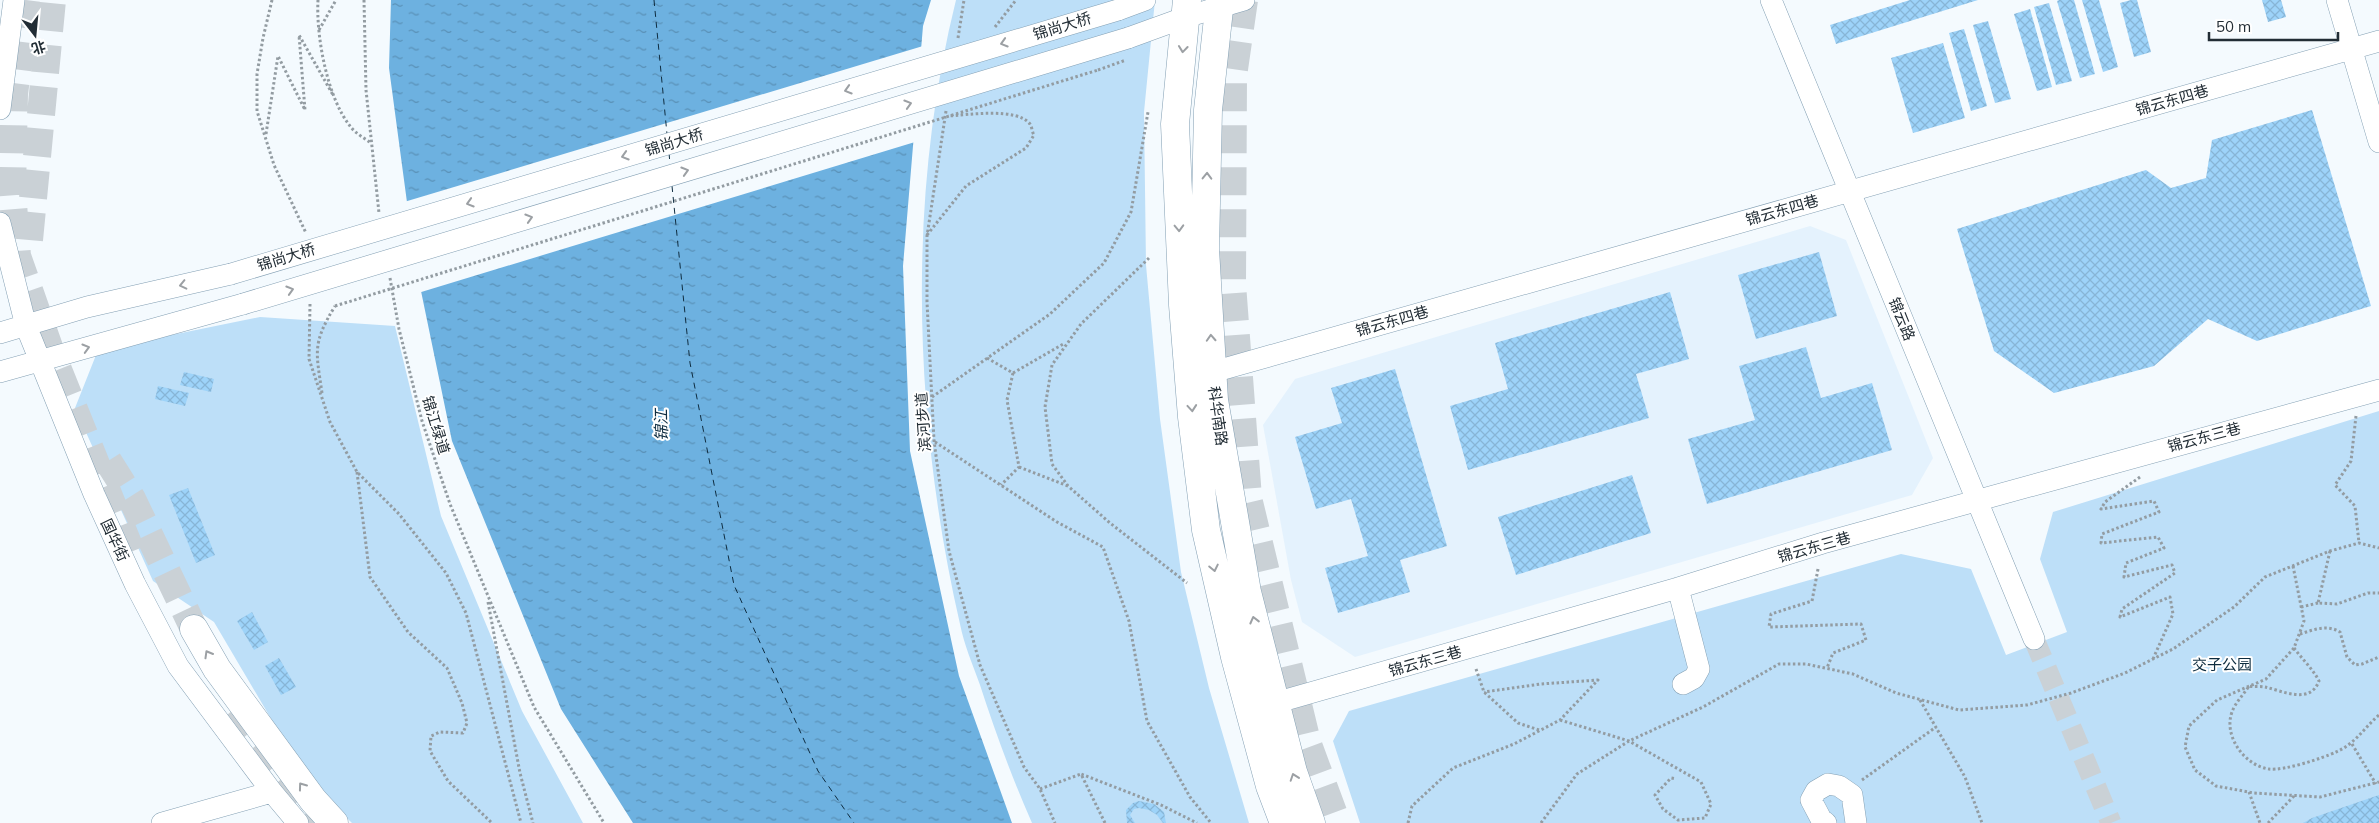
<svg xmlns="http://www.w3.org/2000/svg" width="2379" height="823" viewBox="0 0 2379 823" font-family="Mulish,'Noto Sans SC',sans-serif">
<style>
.built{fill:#e4f2fd}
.park{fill:#bddff8}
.water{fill:url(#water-ripples)}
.pier{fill:#f4fafe}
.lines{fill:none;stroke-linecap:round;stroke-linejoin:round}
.ferry{stroke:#0e2c40;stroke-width:1;stroke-dasharray:6 5;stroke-linecap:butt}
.building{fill:url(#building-cross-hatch)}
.minor-tunnel{stroke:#cad1d6;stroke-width:21;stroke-dasharray:21 11;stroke-linecap:butt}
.major-tunnel{stroke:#cad1d6;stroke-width:28;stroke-dasharray:28 14;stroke-linecap:butt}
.highway-tunnel{stroke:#cad1d6;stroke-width:28;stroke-dasharray:28 14;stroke-linecap:butt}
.minor-casing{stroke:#84a0b4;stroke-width:22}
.major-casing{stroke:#84a0b4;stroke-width:29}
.path{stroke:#939ca2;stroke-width:3;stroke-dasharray:2.5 2.5;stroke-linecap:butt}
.minor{stroke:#fff;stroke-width:21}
.major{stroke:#fff;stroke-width:28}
.minor-bridge-casing{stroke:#84a0b4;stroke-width:22;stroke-linecap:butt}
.path-bridge{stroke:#939ca2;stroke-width:3;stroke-dasharray:2.5 2.5;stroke-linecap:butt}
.minor-bridge{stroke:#fff;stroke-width:21}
.oneway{stroke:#9ca0a4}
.labels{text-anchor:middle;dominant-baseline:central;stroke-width:4;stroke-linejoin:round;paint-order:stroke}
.street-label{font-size:15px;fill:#222d35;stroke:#fff}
.park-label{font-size:15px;fill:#0d2c3f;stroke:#fff}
.water-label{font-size:16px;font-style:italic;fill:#0e2c40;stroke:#fff}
</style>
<defs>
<pattern id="water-ripples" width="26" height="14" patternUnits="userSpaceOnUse" patternTransform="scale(1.25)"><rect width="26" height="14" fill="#6db1e0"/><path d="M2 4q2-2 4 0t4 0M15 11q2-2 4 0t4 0" fill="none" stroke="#5990b6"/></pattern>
<pattern id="building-cross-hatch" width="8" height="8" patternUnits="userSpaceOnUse" patternTransform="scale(1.25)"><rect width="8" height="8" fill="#9dd3f9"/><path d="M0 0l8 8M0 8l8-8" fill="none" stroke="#87b5d6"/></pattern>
</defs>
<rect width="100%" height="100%" fill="#f4fafe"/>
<!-- built -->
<path class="built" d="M1810 226 1846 240 1933 458 1912 495 1355 657 1302 622 1291 580 1263 425 1295 379Z"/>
<!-- park -->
<path class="park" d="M956 0H1155L1144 112 1146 265 1160 419 1181 572 1209 688 1249 823H1032C1012 778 995 731 980 685 973 665 964 645 960 624 914 424 906 200 956 0Z
M260 317 395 326 441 516 522 711 583 823H352L306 778 214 622 153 581 75 408 98 350Z
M2379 411V823H1360L1333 741 1349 711 1901 554 1971 569 2006 655 2067 632 2040 559 2053 512Z"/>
<!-- water -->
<path class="water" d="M391 0H931L923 26 903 266 910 451 959 676 1012 823H633L561 709 452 441 415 262 389 68Z"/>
<!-- pier -->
<path class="pier" d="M923 46 915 142 418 293 404 202Z"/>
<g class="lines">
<!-- ferry -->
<path class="ferry" d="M654 0 667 134
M669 153 670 164
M672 186 690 363 734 585 818 771 854 823"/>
</g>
<!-- building -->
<path class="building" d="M1910 0H1978L1836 44 1830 25Z
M2059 0H2074L2095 74 2080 78 2057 1Z
M2082 0H2099L2118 67 2103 72Z
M2131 0H2137L2151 52 2134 57 2120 3Z
M2262 0H2281L2286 17 2268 22Z
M2049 3 2072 81 2056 85 2034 7Z
M2030 9 2052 87 2037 91 2014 14Z
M1988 21 2011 99 1995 103 1973 25Z
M1964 29 1987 106 1971 111 1949 33Z
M1943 43 1965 118 1913 133 1891 58Z
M2312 110 2371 306 2257 341 2208 319 2154 366 2054 393 1994 351 1957 229 2146 170 2171 188 2206 178 2212 140Z
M1819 252 1837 316 1756 339 1738 275Z
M1670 292 1689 359 1636 374 1649 418 1468 470 1450 406 1508 389 1495 343Z
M1806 347 1821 398 1872 383 1892 450 1707 504 1688 439 1755 420 1739 366Z
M1395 369 1447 546 1400 560 1410 592 1338 613 1325 568 1368 556 1351 499 1316 509 1295 437 1342 423 1331 388Z
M184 372 214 379 211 392 180 385Z
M158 386 189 393 185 406 155 399Z
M1632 475 1651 533 1516 575 1498 517Z
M188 488 215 555 196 563 169 495Z
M252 612 268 642 254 650 237 621Z
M279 658 296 687 281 695 265 666Z
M2379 795V823H2303L2312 818Z
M1139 801 1154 804 1164 812 1166 823H1163L1157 815 1149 810 1139 808 1134 809 1130 815 1135 823H1127L1126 810 1133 803Z"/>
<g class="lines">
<!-- minor-tunnel -->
<path class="minor-tunnel" d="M2034 639 2111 823"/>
<!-- major-tunnel -->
<path class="major-tunnel" d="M26 0 14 94 12 191 17 256 50 350 135 561
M29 240 52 0
M108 461 132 499 194 629
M227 715 316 823"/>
<!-- highway-tunnel -->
<path class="highway-tunnel" d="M1244 0 1233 76 1232 284 1248 498 1307 742 1337 823"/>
<defs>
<path id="minor" d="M1771 0 2034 639
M2337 0 2379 142
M1118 10 1145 0
M1128 38 1186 17 1244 0
M0 109 14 0
M0 223 26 326 94 494 135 584 178 666 272 792 298 823
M0 333 87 307 231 274
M0 372 243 304
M1213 372 2379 41
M1678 588 1699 669 1694 678 1683 684
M1261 707 1678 588 1823 543 2379 390
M162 823 272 792
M1826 823 1821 819 1811 800 1816 791 1828 784 1839 786 1852 795 1856 823"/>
<path id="major" d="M1187 0 1175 124 1183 305 1192 417 1206 530 1235 657 1270 786 1284 823
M1220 0 1208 110 1205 249 1214 400 1247 592 1293 772 1311 823
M194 629 217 669 313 800 334 823"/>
</defs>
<!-- minor casing -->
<use href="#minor" class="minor-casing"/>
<!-- major casing -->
<use href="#major" class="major-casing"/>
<!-- path -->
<path class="path" d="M272 0 263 38 257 74V111L274 165 306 233
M318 0C316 36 327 97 350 126 355 133 364 138 371 143
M364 0 366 90 379 213
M995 27 1016 0
M319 30 336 0
M958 38 964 0
M1098 70 1126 60
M946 111 927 236V302L934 441 949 551 980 665 1024 767 1040 789 1055 823
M266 134 278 56 305 110 299 35 333 95
M927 235 966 186 1026 148 1034 135C1032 132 1032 127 1030 124 1017 107 967 115 948 116
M1149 258 1081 324 1052 365 1045 407 1052 464 1068 486 1110 523 1187 583
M390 278 399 329 422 421 450 504 534 707 604 823
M310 304 309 359 330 422 357 472 399 514 446 573 466 613 521 823
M987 358 1013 373 1007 400 1019 467 1001 485
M1013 373 1065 343
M322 393C316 351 312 344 335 306
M932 397 1050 314 1104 263 1131 212 1148 112
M2356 416 2351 461 2335 485 2355 506 2359 543
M935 442 1057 522 1103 547 1129 621 1147 721 1190 797 1211 823
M1019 467 1068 486
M357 472 370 577 408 632 447 668 462 703 467 723 463 733 440 732 431 736 430 751 448 781 492 823
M2140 477 2105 502 2101 509 2154 501 2159 512 2102 534 2101 543 2158 537 2164 548 2126 563 2124 577 2172 565 2175 573 2122 609 2120 617 2170 597 2173 614 2153 659
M2330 551 2318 603 2337 604 2368 593H2379
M2293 566 2304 621 2294 648 2266 679 2217 700 2189 726 2185 747 2195 770 2216 786 2254 793 2320 797 2379 782
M1818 569 1812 601 1771 614 1769 627 1861 624 1866 640 1833 653 1827 668
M488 602 520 773 533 823
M2301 607 2318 603
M2300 634C2313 630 2327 624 2340 632L2347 657 2355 665 2362 664 2379 657
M2294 648C2302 659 2313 669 2319 681 2310 705 2283 691 2265 687 2260 686 2254 687 2249 686 2244 694 2235 703 2232 712 2223 736 2245 766 2269 769 2284 771 2323 758 2336 752 2355 744 2364 728 2379 715
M1476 669 1484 692 1518 723 1539 730
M1920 700 1965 777 1982 823
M1560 720 1629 741 1701 782 1711 804 1705 818 1678 820 1663 809 1655 795 1671 778 1676 779
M2352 744 2376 784
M1862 780 1936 727
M1040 789 1081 774
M2249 792 2260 823
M1105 823 1081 774 1161 805 1197 823
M1408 823 1412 806 1453 768 1514 744 1560 720 1598 680 1541 684 1484 692
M1541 823 1577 774 1629 741 1703 707 1779 664H1806L1853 674 1896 693 1959 710 2027 705 2071 693 2125 673 2173 649 2234 607 2265 577 2330 551 2359 543 2379 548
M2268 823 2295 795"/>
<!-- minor -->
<use href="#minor" class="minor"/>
<!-- major -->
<use href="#major" class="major"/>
<defs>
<path id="minor-bridge" d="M231 274 1118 10
M243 304 1128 38"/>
</defs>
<!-- minor-bridge casing -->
<use href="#minor-bridge" class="minor-bridge-casing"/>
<!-- path-bridge -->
<path class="path-bridge" d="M335 306 1098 70"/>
<!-- minor-bridge -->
<use href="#minor-bridge" class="minor-bridge"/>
</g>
<!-- one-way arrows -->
<defs><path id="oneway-chevron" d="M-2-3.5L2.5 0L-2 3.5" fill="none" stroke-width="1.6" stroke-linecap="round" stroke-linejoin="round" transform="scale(1.25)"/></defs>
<g class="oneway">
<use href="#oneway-chevron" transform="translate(1004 43) rotate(163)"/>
<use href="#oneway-chevron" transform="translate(1183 49) rotate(96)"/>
<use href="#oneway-chevron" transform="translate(848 90) rotate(163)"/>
<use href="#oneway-chevron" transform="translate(908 104) rotate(-17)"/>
<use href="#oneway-chevron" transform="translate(625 156) rotate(163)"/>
<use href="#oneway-chevron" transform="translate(685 171) rotate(-17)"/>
<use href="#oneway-chevron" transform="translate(1207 176) rotate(-89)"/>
<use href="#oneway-chevron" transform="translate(470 203) rotate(163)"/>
<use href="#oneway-chevron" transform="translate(529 218) rotate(-17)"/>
<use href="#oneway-chevron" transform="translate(1179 228) rotate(88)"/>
<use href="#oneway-chevron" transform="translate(183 285) rotate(167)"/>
<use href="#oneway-chevron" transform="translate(290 290) rotate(-17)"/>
<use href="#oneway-chevron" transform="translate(1211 338) rotate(-93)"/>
<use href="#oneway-chevron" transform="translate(86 348) rotate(-16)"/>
<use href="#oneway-chevron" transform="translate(1192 408) rotate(85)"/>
<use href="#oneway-chevron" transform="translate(1214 568) rotate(78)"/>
<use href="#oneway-chevron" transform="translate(1254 620) rotate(-104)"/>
<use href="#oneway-chevron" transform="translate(208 654) rotate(-120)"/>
<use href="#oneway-chevron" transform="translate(1294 777) rotate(-109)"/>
<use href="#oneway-chevron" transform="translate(302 786) rotate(-126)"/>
</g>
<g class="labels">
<!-- street labels -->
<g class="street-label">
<text transform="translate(1062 26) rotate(-17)">锦尚大桥</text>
<text transform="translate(2172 100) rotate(-16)">锦云东四巷</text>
<text transform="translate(674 142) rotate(-17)">锦尚大桥</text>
<text transform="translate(1782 210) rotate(-16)">锦云东四巷</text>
<text transform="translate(286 257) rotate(-17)">锦尚大桥</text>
<text transform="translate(1902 319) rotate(68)">锦云路</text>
<text transform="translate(1392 321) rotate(-16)">锦云东四巷</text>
<text transform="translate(1218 416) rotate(82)">科华南路</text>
<text transform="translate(923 422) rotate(-94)">滨河步道</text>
<text transform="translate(436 425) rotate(73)">锦江绿道</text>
<text transform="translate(2204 437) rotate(-15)">锦云东三巷</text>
<text transform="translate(115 540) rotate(65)">国华街</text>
<text transform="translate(1814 547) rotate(-16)">锦云东三巷</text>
<text transform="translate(1425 661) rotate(-16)">锦云东三巷</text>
</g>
<!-- park labels -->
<g class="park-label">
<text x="2222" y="664">交子公园</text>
</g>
<!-- water labels -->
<g class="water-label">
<text transform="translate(661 425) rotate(-91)">锦江</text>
</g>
</g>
<!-- north arrow -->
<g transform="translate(35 35) rotate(164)" stroke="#ffffff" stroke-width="4" paint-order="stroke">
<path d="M0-4L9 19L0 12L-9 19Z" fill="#222d35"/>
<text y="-8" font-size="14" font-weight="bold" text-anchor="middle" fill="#222d35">北</text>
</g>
<!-- scale -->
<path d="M2209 32v8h129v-8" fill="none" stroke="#222d35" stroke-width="2.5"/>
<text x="2216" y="32" font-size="15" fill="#222d35" stroke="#ffffff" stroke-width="4" paint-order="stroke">50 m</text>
</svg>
